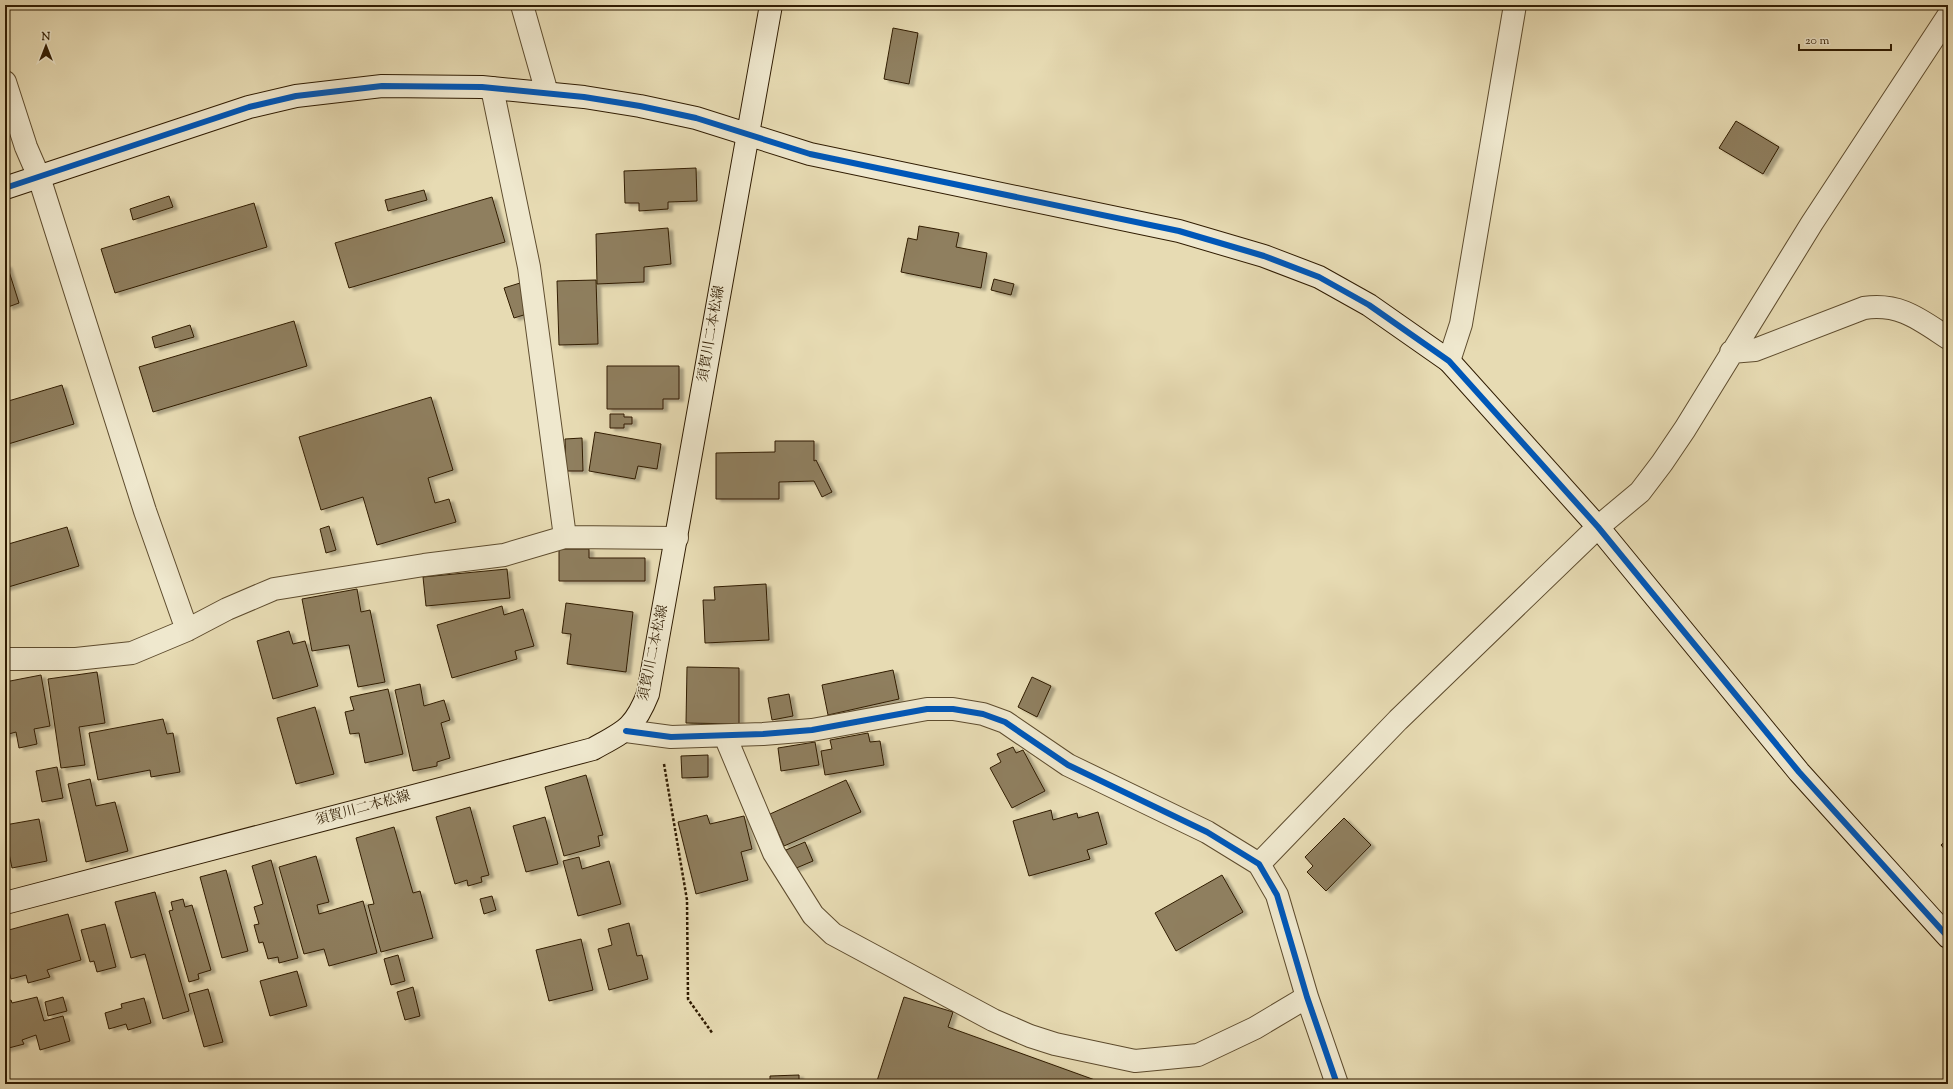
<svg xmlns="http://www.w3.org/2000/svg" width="1953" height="1089" viewBox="0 0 1953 1089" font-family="'Sorts Mill Goudy','Noto Serif JP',serif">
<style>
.building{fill:#8f7f5e;stroke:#301c02;filter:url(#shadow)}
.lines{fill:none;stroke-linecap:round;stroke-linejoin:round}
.street-casing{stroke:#5e4c2e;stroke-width:24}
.secondary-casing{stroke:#301c02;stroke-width:24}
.path{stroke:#301c02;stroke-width:2.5;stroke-dasharray:3 2;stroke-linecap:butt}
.street{stroke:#efe8ce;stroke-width:22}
.secondary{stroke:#efe8ce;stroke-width:22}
.cycleway-casing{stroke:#efe8ce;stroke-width:8}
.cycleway{stroke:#0057b8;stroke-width:6}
.labels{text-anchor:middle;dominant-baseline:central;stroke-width:3;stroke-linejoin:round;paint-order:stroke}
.street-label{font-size:14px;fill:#301c02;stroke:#efe8ce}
</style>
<defs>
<filter id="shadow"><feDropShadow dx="4.5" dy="2.5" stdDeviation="1" flood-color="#0004"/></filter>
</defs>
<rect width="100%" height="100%" fill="#e7dbb3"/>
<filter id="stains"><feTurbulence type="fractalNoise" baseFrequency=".005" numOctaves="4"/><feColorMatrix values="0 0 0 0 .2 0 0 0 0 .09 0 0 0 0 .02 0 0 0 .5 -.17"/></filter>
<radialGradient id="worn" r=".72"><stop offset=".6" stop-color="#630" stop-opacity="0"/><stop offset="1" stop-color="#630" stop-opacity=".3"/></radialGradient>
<!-- building -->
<path class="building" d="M893 28 918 33 909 84 884 79Z
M1736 121 1779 147 1763 174 1719 148Z
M696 168 697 201 668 202V209L639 211V203H625L624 171Z
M424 190 427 200 388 211 385 200Z
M169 196 173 207 133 220 130 209Z
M492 197 505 242 349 288 335 243Z
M254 203 267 247 115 293 101 249Z
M919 226 959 233 956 247 987 253 981 288 901 272 908 238 917 240Z
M668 228 671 264 644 267V282L597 284 596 234Z
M5 265H7L19 303 8 307 5 298Z
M994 279 1014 284 1011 295 991 290Z
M596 280 598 344 559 345 557 281Z
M520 283 530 313 514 318 504 288Z
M294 321 307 366 153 412 139 367Z
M190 325 194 337 155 348 152 337Z
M607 366H679V399H663V409H607Z
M62 385 74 424 5 445V402Z
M431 397 453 470 428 478 435 503 449 499 456 522 377 545 363 497 321 510 299 437Z
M610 414H624V417H632V424H624V428H610Z
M595 432 661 444 657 469 638 466 635 479 589 471Z
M582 438 583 471H566L565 439Z
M775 441H814V461L816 460 832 492 822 497 814 481 779 482V499H716V453L775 452Z
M329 526 336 550 326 553 320 529Z
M67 527 79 566 5 588V545Z
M559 549H589V558H645V581H559Z
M507 569 510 598 426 606 423 577Z
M766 584 769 640 705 643 703 600H715L714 587Z
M357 589 361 612 370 610 385 682 358 687 349 645 312 651 302 599Z
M566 603 633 612 626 672 567 664 571 634 562 633Z
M502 606 504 615 523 609 534 646 515 651 517 659 452 678 437 625Z
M289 631 293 644 305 641 318 686 273 699 257 641Z
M687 667 739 668V724L686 723Z
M893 670 899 699 828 715 822 685Z
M97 672 105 723 79 727 85 765 61 768 48 679Z
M41 675 50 726 34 729 37 744 19 748 16 732 5 735V682Z
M1032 677 1051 686 1037 717 1018 707Z
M420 684 424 706 444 700 450 720 441 723 450 758 437 762V766L413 771 395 690Z
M388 689 403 754 365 763 359 733 350 734 345 712 354 710 350 697Z
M789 694 793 716 772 720 768 698Z
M315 707 334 774 296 784 277 718Z
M163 719 167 734 173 733 180 772 151 777 150 770 98 780 89 733Z
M868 733 870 742 880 741 884 765 825 775 821 751 832 749 830 740Z
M815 742 819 765 781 771 778 748Z
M1013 747 1016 753 1023 750 1045 791 1012 808 990 768 1001 762 997 754Z
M708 755V777L682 778 681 756Z
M57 767 63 798 42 802 36 771Z
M586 775 603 835 598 836 600 846 564 856 545 787Z
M90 779 96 806 115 802 128 851 86 862 68 784Z
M846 780 861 812 784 846 770 814Z
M470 807 489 875 481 877 482 882 468 886 467 880 455 884 436 817Z
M1051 810 1053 820 1077 813 1078 818 1098 812 1107 844 1087 850 1090 859 1029 876 1013 821Z
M707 815 710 824 744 816 752 849 741 852 748 880 696 894 678 822Z
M545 817 558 864 526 872 513 826Z
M1344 818 1371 845 1326 891 1307 872 1313 866 1305 857Z
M39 819 47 861 12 868 5 834V825Z
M394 827 413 893 420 891 433 938 381 952 368 905 374 904 356 838Z
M1948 839V853L1941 845Z
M805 842 813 861 794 869 786 850Z
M316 856 329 902 317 905 319 914 363 901 377 953 329 966 324 949 304 954 279 867Z
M579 857 582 869 609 861 621 904 578 916 563 861Z
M271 860 298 958 279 963 278 957 268 959 263 942 259 943 254 925 259 924 254 907 263 904 252 866Z
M226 870 248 951 222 958 200 877Z
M1222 875 1243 912 1176 951 1155 913Z
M155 892 189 1011 163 1019 145 954 131 958 115 902Z
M492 896 496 910 484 914 480 899Z
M183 899 185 907 192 905 211 970 198 974 199 979 189 982 169 911 173 910 171 902Z
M68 914 81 960 47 970 50 977 28 983 26 975 11 979 5 956V931Z
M629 923 637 956 642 955 648 979 609 990 598 949 612 945 608 929Z
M105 924 116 967 97 972 94 961 90 962 81 930Z
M581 939 593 990 549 1001 536 950Z
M398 955 405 981 391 985 384 959Z
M297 971 307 1006 270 1016 260 981Z
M413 987 420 1016 405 1020 397 992Z
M208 989 223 1042 204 1047 189 994Z
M37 997 44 1021 63 1016 70 1041 40 1050 36 1035 22 1040 24 1044 5 1049V1002L11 1000 12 1003Z
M63 997 67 1011 48 1016 45 1002Z
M904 997 953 1012 948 1027 1106 1084H876Z
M144 998 151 1023 128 1030 126 1024 109 1029 105 1013 122 1008 121 1004Z
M799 1075V1084H818H770V1076Z"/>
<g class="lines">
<defs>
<path id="street" d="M522 5 547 93
M5 82 26 147 39 177 145 511 187 630
M492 88 529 267 565 537
M1731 352 1755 350 1864 308C1900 303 1919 319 1948 338
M1449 361 1461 324 1515 5
M5 659H76L132 653 187 630 227 609 274 589 424 565 504 555 565 537 677 538
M626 731 671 737 763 734 812 730 927 709H953L983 714 1005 722 1068 765 1207 832 1259 864 1277 895 1307 997 1337 1084
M725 736 774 853 813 915 833 934 993 1020 1030 1036 1055 1044 1135 1061 1198 1055 1255 1028 1307 997
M1259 864 1398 720 1598 527 1640 492 1662 463 1685 429 1812 223 1948 16"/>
<path id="secondary" d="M5 188 249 107 296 96 382 86 482 87 584 97 640 106 696 118 810 154 1179 231 1264 256 1319 277 1369 305 1449 361 1598 527 1799 772 1948 937
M5 903 593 749C625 731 634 729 648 694L771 5"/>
</defs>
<!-- street casing -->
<use href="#street" class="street-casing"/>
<!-- secondary casing -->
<use href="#secondary" class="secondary-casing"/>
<!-- path -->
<path class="path" d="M664 764 687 900 688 999 713 1034"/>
<!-- street -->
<use href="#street" class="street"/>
<!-- secondary -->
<use href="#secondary" class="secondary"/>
<defs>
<path id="cycleway" d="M5 188 249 107 296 96 382 86 482 87 584 97 640 106 696 118 810 154 1179 231 1264 256 1319 277 1369 305 1449 361 1598 527 1799 772 1948 937
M626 731 671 737 763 734 812 730 927 709H953L983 714 1005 722 1068 765 1207 832 1259 864 1277 895 1307 997 1337 1084"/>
</defs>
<!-- cycleway casing -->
<use href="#cycleway" class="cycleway-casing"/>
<!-- cycleway -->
<use href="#cycleway" class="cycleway"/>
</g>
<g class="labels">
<!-- street labels -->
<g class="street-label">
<text transform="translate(712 334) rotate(-80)">須賀川二本松線</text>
<text transform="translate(654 653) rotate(-78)">須賀川二本松線</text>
<text transform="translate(363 809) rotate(-15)">須賀川二本松線</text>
</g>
</g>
<!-- margin -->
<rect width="1953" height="1089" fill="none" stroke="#e7dbb3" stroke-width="20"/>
<rect x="6" y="6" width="1941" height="1077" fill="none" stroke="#301c02" stroke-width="2"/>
<rect x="10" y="10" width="1933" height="1069" fill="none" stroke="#301c02"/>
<!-- north arrow -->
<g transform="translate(46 46)" stroke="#efe8ce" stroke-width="3" paint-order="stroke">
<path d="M0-3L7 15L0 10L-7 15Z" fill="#301c02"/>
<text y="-6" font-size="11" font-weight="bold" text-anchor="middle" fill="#301c02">N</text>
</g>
<!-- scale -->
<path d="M1799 44v6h92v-6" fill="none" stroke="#301c02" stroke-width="2"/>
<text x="1805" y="44" font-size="12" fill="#301c02" stroke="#efe8ce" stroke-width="3" paint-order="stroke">20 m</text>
<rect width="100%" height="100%" filter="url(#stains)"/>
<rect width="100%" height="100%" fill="url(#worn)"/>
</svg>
